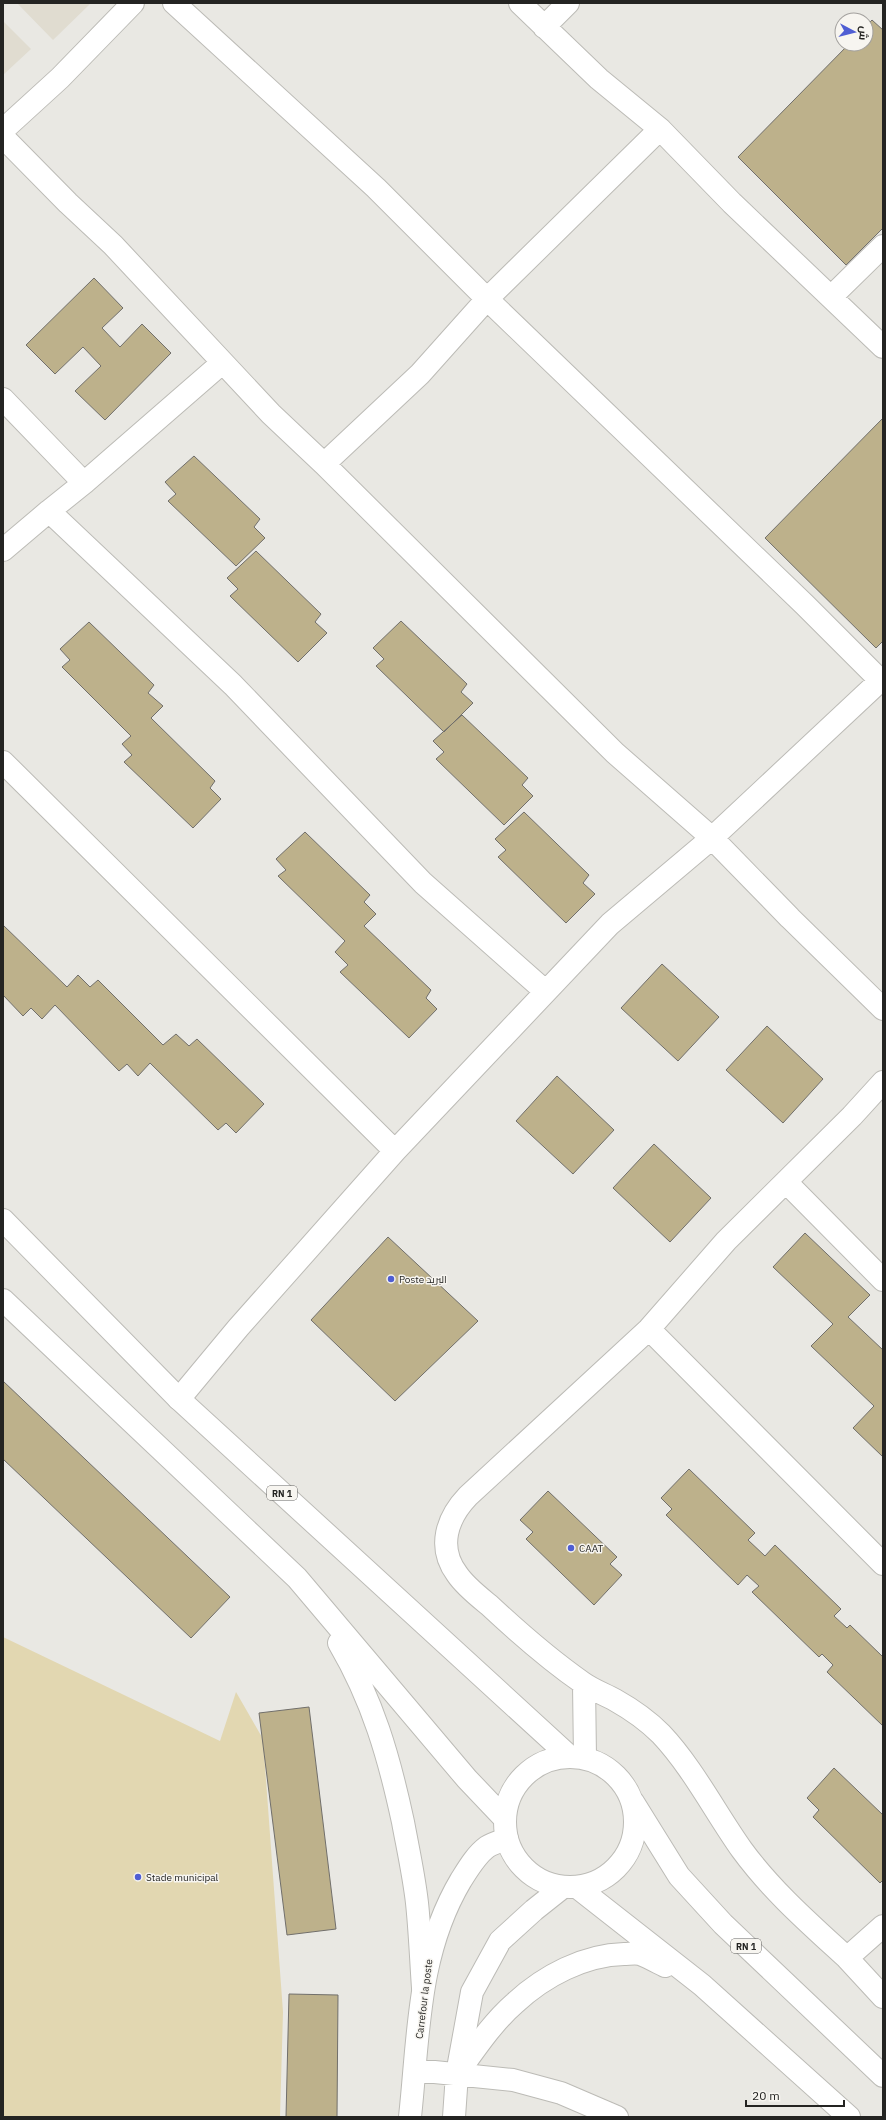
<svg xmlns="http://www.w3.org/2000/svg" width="886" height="2120" viewBox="0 0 886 2120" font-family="'IBM Plex Sans',Cairo,sans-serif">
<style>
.built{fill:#e0dcd0}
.green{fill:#e2d7b1}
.building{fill:#bdb18b;stroke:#716f6b}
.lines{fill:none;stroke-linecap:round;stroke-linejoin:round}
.minor-casing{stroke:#bcbbb6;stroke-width:24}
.highway-casing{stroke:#bcbbb6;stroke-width:24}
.minor{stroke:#fff;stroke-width:22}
.highway{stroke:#fff;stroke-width:22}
.poi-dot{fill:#4f5ed3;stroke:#f7f5f0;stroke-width:1.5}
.labels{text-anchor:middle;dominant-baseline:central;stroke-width:3;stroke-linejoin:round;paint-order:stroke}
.shield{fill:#f7f5f0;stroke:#636360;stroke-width:1}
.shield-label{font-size:9px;font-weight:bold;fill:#242422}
.poi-label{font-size:10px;fill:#242422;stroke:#f7f5f0;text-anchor:start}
.street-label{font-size:10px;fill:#242422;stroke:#f7f5f0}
</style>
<rect width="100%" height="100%" fill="#e9e8e3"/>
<!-- built -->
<path class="built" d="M17 3H91L53 40Z
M3 21 31 49 3 75Z"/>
<!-- green -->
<path class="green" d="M3 1637 220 1741 236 1692 263 1739 283 2012 280 2117H3Z"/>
<!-- building -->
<path class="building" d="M872 20 883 30V228L846 265 738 157 849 44H866V26Z
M94 278 123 308 102 328 120 347 142 324 171 353 105 420 75 391 101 366 83 347 55 374 26 345Z
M883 418V641L876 648 765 538Z
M194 456 260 519 254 527 265 538 236 566 168 501 176 494 165 482Z
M256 551 321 614 315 622 327 633 298 662 230 596 238 589 227 578Z
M401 621 467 684 461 692 473 703 444 732 376 666 384 659 373 648Z
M89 622 154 685 148 693 163 706 151 718 215 781 210 788 221 799 193 828 124 762 132 755 122 744 131 736 62 667 70 660 60 649Z
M462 715 528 778 522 785 533 796 504 825 436 759 444 752 433 741Z
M524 812 589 875 583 883 595 894 566 923 498 857 506 850 495 839Z
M305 832 370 895 364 902 376 914 364 926 431 990 426 998 437 1009 409 1038 340 972 348 965 335 952 345 941 278 876 286 870 276 859Z
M3 925 67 987 78 975 90 987 98 980 163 1045 176 1034 189 1046 197 1039 264 1104 236 1133 226 1123 218 1130 150 1063 138 1076 127 1064 119 1071 55 1005 42 1019 31 1008 23 1016 3 995Z
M662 964 719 1017 678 1061 621 1008Z
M767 1026 823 1079 783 1123 726 1070Z
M557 1076 614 1130 573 1174 516 1121Z
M654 1144 711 1198 670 1242 613 1188Z
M805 1233 870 1295 848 1317 883 1350V1457L853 1428 874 1406 811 1346 833 1324 773 1267Z
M388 1237 478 1321 395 1401 311 1320Z
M3 1381 230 1597 191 1638 3 1459Z
M689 1469 755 1533 748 1540 765 1556 775 1545 841 1609 834 1616 847 1628 850 1625 883 1657V1726L827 1672 833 1665 822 1654 819 1657 752 1592 759 1586 747 1575 738 1585 666 1515 672 1509 661 1498Z
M548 1491 617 1557 610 1564 622 1575 594 1605 526 1539 533 1532 520 1520Z
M309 1707 336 1929 287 1935 259 1713Z
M834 1768 883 1815V1880L880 1883 813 1817 819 1810 807 1798Z
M289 1994 338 1995 337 2117H286Z"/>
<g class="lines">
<defs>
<path id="minor" d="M174 3 376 188 487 299 805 605 881 681
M520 3 599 79 660 129 732 203 883 347
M544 27 568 3
M3 130 60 78 133 3
M3 137 68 203 113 245 271 414 324 464 615 753 712 838 790 918 883 1009
M832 296 883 246
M3 399 84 483 49 511 233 685 423 883 545 991
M324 464 420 374 487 299 660 129
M84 483 222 363
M3 550 49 511
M3 762 395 1151
M883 1082 852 1116 726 1241 649 1329 468 1496C447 1518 437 1547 457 1574 465 1586 478 1596 489 1605 519 1633 550 1660 583 1683 593 1690 604 1694 615 1700 631 1709 648 1721 661 1734 693 1768 715 1812 742 1850 772 1891 810 1924 847 1958L883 1926
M786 1182 883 1280
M649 1329 883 1564
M179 1399 238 1328 395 1151 610 924 712 838 883 678
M584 1684 585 1758
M847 1958 883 1997
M415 2070 513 2080 561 2093 617 2117
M410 2117C419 2034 417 1954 461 1880 468 1869 476 1855 487 1847 493 1843 501 1841 507 1839
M454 2117 457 2074 472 1992 500 1941 534 1910 563 1887"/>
<path id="highway" d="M3 1220 179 1399 569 1756
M3 1300 297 1578 467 1779 505 1819
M339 1643C373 1701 389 1757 403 1822 408 1849 414 1876 417 1903 420 1931 421 1960 423 1988
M505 1822a65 65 0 1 1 130 0a65 65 0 1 1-130 0Z
M633 1802 679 1876 723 1924 883 2076
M577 1887 702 1985 849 2117
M457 2074C475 2049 492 2023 515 2003 544 1976 584 1955 624 1954 629 1954 635 1953 640 1954 648 1957 657 1962 665 1966"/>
</defs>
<!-- minor casing -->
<use href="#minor" class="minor-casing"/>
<!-- highway casing -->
<use href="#highway" class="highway-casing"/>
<!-- minor -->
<use href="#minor" class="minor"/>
<!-- highway -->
<use href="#highway" class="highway"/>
</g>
<!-- markers -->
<g class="poi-dot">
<circle cx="391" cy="1279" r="4"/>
<circle cx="571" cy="1548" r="4"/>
<circle cx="138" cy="1877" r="4"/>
</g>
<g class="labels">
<!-- shield labels -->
<g class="shield">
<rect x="267" y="1486" width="30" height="14" rx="3"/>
<rect x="731" y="1939" width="30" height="14" rx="3"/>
</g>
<g class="shield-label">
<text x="282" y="1493">RN 1</text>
<text x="746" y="1946">RN 1</text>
</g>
<!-- poi labels -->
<g class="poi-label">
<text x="399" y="1279">Poste البريد</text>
<text x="579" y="1548">CAAT</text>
<text x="146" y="1877">Stade municipal</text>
</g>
<!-- street labels -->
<g class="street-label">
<text transform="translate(424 1999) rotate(-83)">Carrefour la poste</text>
</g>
</g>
<!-- border -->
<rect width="886" height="2120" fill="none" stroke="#242422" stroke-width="8"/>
<!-- north arrow -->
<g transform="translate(854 32) rotate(97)"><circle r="19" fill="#f7f5f0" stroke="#a3a19e"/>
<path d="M0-3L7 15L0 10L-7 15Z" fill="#4f5ed3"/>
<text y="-6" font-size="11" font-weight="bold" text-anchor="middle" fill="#242422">ش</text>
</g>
<!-- scale -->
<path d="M746 2100v6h98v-6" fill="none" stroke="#242422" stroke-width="2"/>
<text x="752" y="2100" font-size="12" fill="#242422" stroke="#f7f5f0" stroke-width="3" paint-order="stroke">20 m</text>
</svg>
